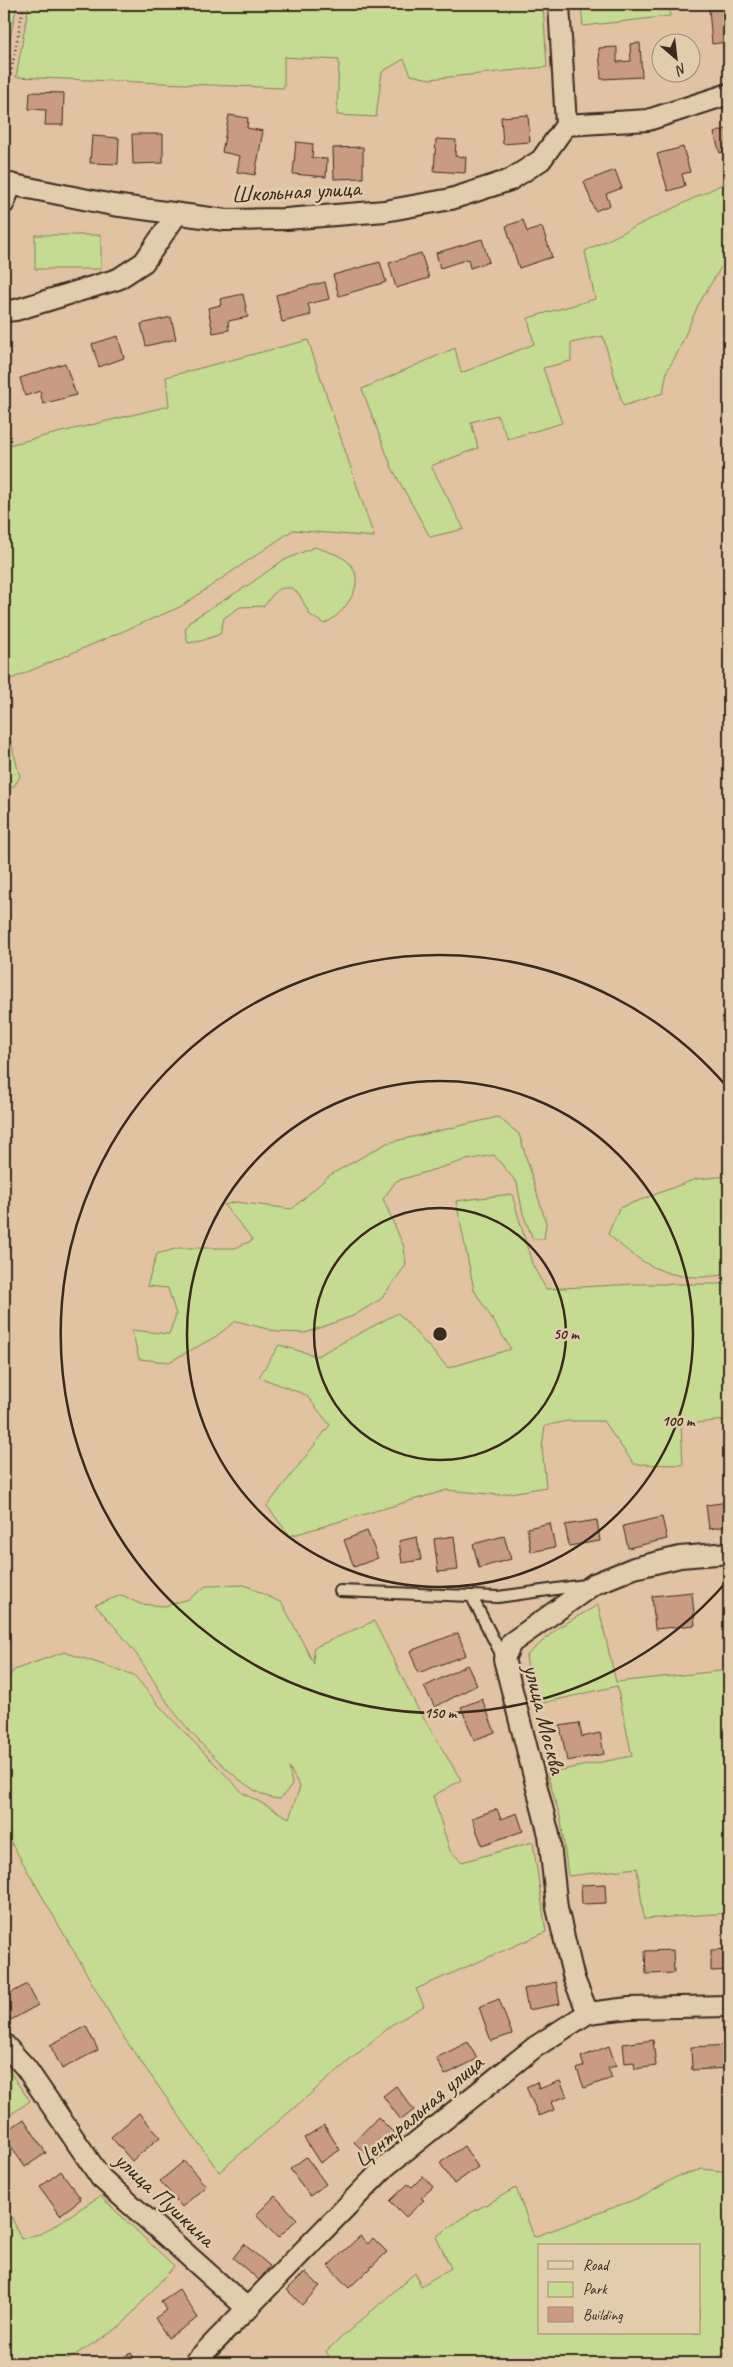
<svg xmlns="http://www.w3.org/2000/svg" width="733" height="2367" viewBox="0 0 733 2367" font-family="Caveat,sans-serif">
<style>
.green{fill:#c4db91;stroke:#808258;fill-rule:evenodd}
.building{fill:#c99c82;stroke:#3b2a1e}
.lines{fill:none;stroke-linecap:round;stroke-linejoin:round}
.service-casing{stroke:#3b2a1e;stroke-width:14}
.minor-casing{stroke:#3b2a1e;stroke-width:24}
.path{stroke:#3b2a1e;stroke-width:3;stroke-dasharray:1 4;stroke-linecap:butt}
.service{stroke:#e1ccab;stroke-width:10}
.minor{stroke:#e1ccab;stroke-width:20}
.ring{fill:none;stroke:#3b2a1e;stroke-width:2.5}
.labels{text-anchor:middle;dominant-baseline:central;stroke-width:5;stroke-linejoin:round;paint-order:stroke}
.street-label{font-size:24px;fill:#3b2a1e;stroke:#e1ccab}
.centre{fill:#3b2a1e;stroke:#e1ccab;stroke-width:2.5}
.ring-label{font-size:15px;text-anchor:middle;font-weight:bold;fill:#3b2a1e;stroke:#e1ccab;stroke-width:5;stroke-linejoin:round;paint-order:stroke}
</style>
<rect width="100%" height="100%" fill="#e1c3a4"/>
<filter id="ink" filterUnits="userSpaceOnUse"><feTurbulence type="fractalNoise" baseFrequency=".02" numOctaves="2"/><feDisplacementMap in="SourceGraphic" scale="10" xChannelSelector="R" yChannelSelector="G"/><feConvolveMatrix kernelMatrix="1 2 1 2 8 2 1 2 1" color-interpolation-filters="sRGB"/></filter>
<g filter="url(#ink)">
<!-- green -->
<path class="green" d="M4 4H17L4 67Z
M29 4H543L547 67 430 79 411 75 404 59 382 72 376 117 337 115 339 60 284 57V88L16 77Z
M581 4H669L670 16 583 26Z
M729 181V254L698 305 678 352 667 371 663 393 623 406 603 336 571 343V361L543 368 562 423 508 439 497 415 471 422 478 448 431 466 464 529 430 537 392 468 362 389 455 348 461 373 534 344 528 318 595 299 585 251Z
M35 235H101V269H35Z
M308 340 374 537 293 530 180 607 4 682V446L169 406 166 377Z
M315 547C325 551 343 555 350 564 368 584 343 615 324 624L310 615 299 594 292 588C273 587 275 593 264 606L240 607 224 618 220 634 201 641 188 643 185 630 190 621 250 584 282 561Z
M4 726 9 735 20 777 14 786 4 789Z
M498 1117 519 1134 546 1223 544 1239H533L523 1214 517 1183 494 1155 466 1160 396 1181 383 1199 404 1247 406 1265 381 1299 353 1316 305 1333 279 1332 236 1321 215 1337 169 1362 139 1359 132 1330 169 1334 176 1315 168 1288 147 1286 157 1254 179 1248H235L253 1240 224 1205 236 1202 292 1209 330 1175 387 1143Z
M729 1176V1276C717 1274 706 1278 694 1277 659 1276 633 1257 608 1234L619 1208 696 1179Z
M512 1194 532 1264 546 1289 634 1284H729V1420L681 1424 683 1465 634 1464 603 1421H567L545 1426 542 1447 546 1487 499 1495 447 1490 290 1536 267 1506 330 1425 306 1395 259 1377 279 1345 317 1356 398 1313 448 1368 511 1349 474 1290 456 1201Z
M245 1585 282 1603 314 1664 313 1648 374 1621 418 1709 461 1780 433 1796 450 1851 462 1862 533 1842 546 1932 416 1989 424 2006 391 2025 219 2172 122 2035 4 1830V1682L14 1670 64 1652 134 1675 162 1709 243 1793 289 1818 300 1787 289 1767 292 1785 280 1799C249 1800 194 1737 175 1713 159 1692 147 1667 130 1646 120 1632 107 1618 95 1605L122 1595 140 1604 165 1606 189 1599 206 1586Z
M598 1605 616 1682 729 1670V1913L644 1919 637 1868 568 1876 561 1820 547 1773 632 1756 617 1686 534 1705 526 1656 559 1627Z
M4 2064 30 2101 4 2119Z
M702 2169 729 2172V2352L707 2363H332L326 2351 415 2273 421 2286 451 2268 436 2237 462 2218 516 2188 534 2237 644 2196 676 2177ZM539 2246H699V2333H539Z
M100 2196 174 2266 121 2326 62 2363H4V2207L7 2206 21 2239 43 2233Z"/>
<!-- building -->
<path class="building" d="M729 8 727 42 712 44 709 9Z
M640 43 642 77 601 79 599 48 617 47V62L631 61 630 44Z
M30 92 64 93 63 125H45L46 110 29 109Z
M229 115 248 118 247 128 263 131 255 175 237 172 240 156 222 152Z
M528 115 530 142 503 144 501 117Z
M729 128V150L720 153 714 133Z
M132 134H163V163L133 164Z
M92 136 119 138 118 164 90 163Z
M436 139 456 140 455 156 466 157 465 173 434 171Z
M296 142 313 144 312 158 327 159 326 177 293 174Z
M363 147V178L334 179 333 148Z
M683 147 690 172 682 174 685 186 668 191 657 154Z
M615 170 622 188 606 194 610 205 595 211 584 182Z
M523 220 527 232 542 227 552 257 519 268 506 226Z
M482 239 489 262 470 268 468 259 440 268 436 253Z
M421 253 429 278 396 288 389 263Z
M380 262 386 282 339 296 333 275Z
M325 282 329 299 308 304 311 315 282 322 276 295Z
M243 294 248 317 228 321 229 330 213 333 208 308 221 305 220 299Z
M171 317 176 339 146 346 141 324Z
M118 336 124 358 99 367 92 344Z
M65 363 76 395 43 404 40 391 25 396 20 378Z
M729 1502V1526L709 1529 706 1505Z
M662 1517 667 1539 628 1548 623 1526Z
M597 1520 600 1541 569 1546 565 1525Z
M550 1523 555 1547 531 1552 527 1528Z
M367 1531 378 1558 354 1567 344 1540Z
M454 1536 458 1570 438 1572 434 1539Z
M504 1536 511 1559 479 1568 473 1544Z
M417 1537 421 1560 402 1563 399 1541Z
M692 1592 695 1625 655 1629 652 1596Z
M458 1633 466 1655 418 1673 410 1651Z
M467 1665 477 1685 435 1707 424 1687Z
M482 1699 495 1732 474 1740 461 1707Z
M579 1723 582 1737 600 1733 604 1754 567 1761 560 1726Z
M497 1809 501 1819 517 1813 523 1831 482 1845 472 1818Z
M605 1884 606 1903 582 1904 581 1885Z
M729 1949V1970L711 1971V1950Z
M673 1950 674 1973 646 1974 645 1951Z
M556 1982 560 2004 528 2010 524 1989Z
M27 1984 38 2005 11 2020 4 2006V1997Z
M499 1999 512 2034 491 2041 479 2007Z
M86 2026 98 2050 62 2069 50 2045Z
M653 2040 656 2066 635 2069 634 2062 625 2063 623 2044Z
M468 2042 477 2059 445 2075 436 2058Z
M729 2045V2068L692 2070 691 2047Z
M609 2046 616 2066 608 2068 612 2078 584 2088 577 2069 584 2066 581 2057Z
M560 2081 567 2096 551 2102 554 2110 539 2116 526 2087 537 2082 539 2089Z
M396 2086 414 2110 401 2120 383 2096Z
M139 2113 160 2137 132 2161 111 2137Z
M378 2117 396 2135 372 2160 354 2142Z
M24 2119 46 2153 25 2167 4 2136V2133Z
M324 2125 340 2150 320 2163 304 2138Z
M464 2146 478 2167 454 2184 440 2163Z
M306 2157 326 2184 310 2196 290 2169Z
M184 2161 206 2186 182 2207 160 2181Z
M61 2171 81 2199 60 2215 40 2187Z
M423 2176 433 2187 421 2198 424 2200 406 2217 390 2201 408 2184 412 2187Z
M275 2196 297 2219 278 2238 256 2215Z
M360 2236 368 2244 373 2238 387 2252 349 2288 328 2266Z
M244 2244 270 2266 259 2280 233 2258Z
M305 2272 320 2286 302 2305 287 2290Z
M179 2289 198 2318 168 2338 155 2318 167 2310 161 2301Z
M131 2353 137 2363H112Z"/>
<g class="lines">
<defs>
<path id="service" d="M340 1591 498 1597 585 1585
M472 1597 503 1658"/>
<path id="minor" d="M566 125 648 120 729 94
M4 183 113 205 225 220 286 219 385 211 451 199 510 180 541 160 566 125 559 4
M4 203 11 184
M4 311 16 310 118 279 144 262 177 214
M588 2013 574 1979 557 1908 549 1835 504 1659 511 1643 594 1584 634 1568 680 1557 729 1553
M4 2044 26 2068 101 2178 248 2309
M194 2363 385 2167 535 2047 588 2013 629 2008 729 2006"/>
</defs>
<!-- service casing -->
<use href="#service" class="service-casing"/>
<!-- minor casing -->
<use href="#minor" class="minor-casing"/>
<!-- path -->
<path class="path" d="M4 109 24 4"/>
<!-- service -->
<use href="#service" class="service"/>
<!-- minor -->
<use href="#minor" class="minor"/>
</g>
</g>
<!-- distance rings -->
<g class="ring">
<circle cx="440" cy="1334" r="126"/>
<circle cx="440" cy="1334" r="253"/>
<path d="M728 1580A379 379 0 1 1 728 1088"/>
</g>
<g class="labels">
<!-- street labels -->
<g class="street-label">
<text transform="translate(296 191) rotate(-3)">Школьная улица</text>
<text transform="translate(545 1719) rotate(76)">улица Москва</text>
<text transform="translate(418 2111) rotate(-40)">Центральная улица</text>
<text transform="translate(165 2199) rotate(43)">улица Пушкина</text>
</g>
</g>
<circle cx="440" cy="1334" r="8" class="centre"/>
<g class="ring-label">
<text x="566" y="1339">50 m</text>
<text x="678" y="1426">100 m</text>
<text x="440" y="1718">150 m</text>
</g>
<!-- margin -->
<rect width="733" height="2367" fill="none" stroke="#e1ccab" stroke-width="20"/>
<rect x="10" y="10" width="713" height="2347" fill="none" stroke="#3b2a1e" stroke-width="2" filter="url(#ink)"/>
<!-- legend -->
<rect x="538" y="2244" width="162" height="90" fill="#e1ccab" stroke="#9f8b73"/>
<rect x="548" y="2261" width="25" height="8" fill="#e1ccab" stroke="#9f8b73"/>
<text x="583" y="2270" font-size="15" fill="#3b2a1e">Road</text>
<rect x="548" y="2282" width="25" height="15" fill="#c4db91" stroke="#9f8b73"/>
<text x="583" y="2294" font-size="15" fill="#3b2a1e">Park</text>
<rect x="548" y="2307" width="25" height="15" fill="#c99c82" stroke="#9f8b73"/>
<text x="583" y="2320" font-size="15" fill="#3b2a1e">Building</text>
<!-- north arrow -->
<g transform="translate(676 58) rotate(152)"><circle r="24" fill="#e1ccab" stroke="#9f8b73"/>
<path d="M0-4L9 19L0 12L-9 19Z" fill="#3b2a1e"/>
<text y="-8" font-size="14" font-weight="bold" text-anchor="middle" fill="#3b2a1e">N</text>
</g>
</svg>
